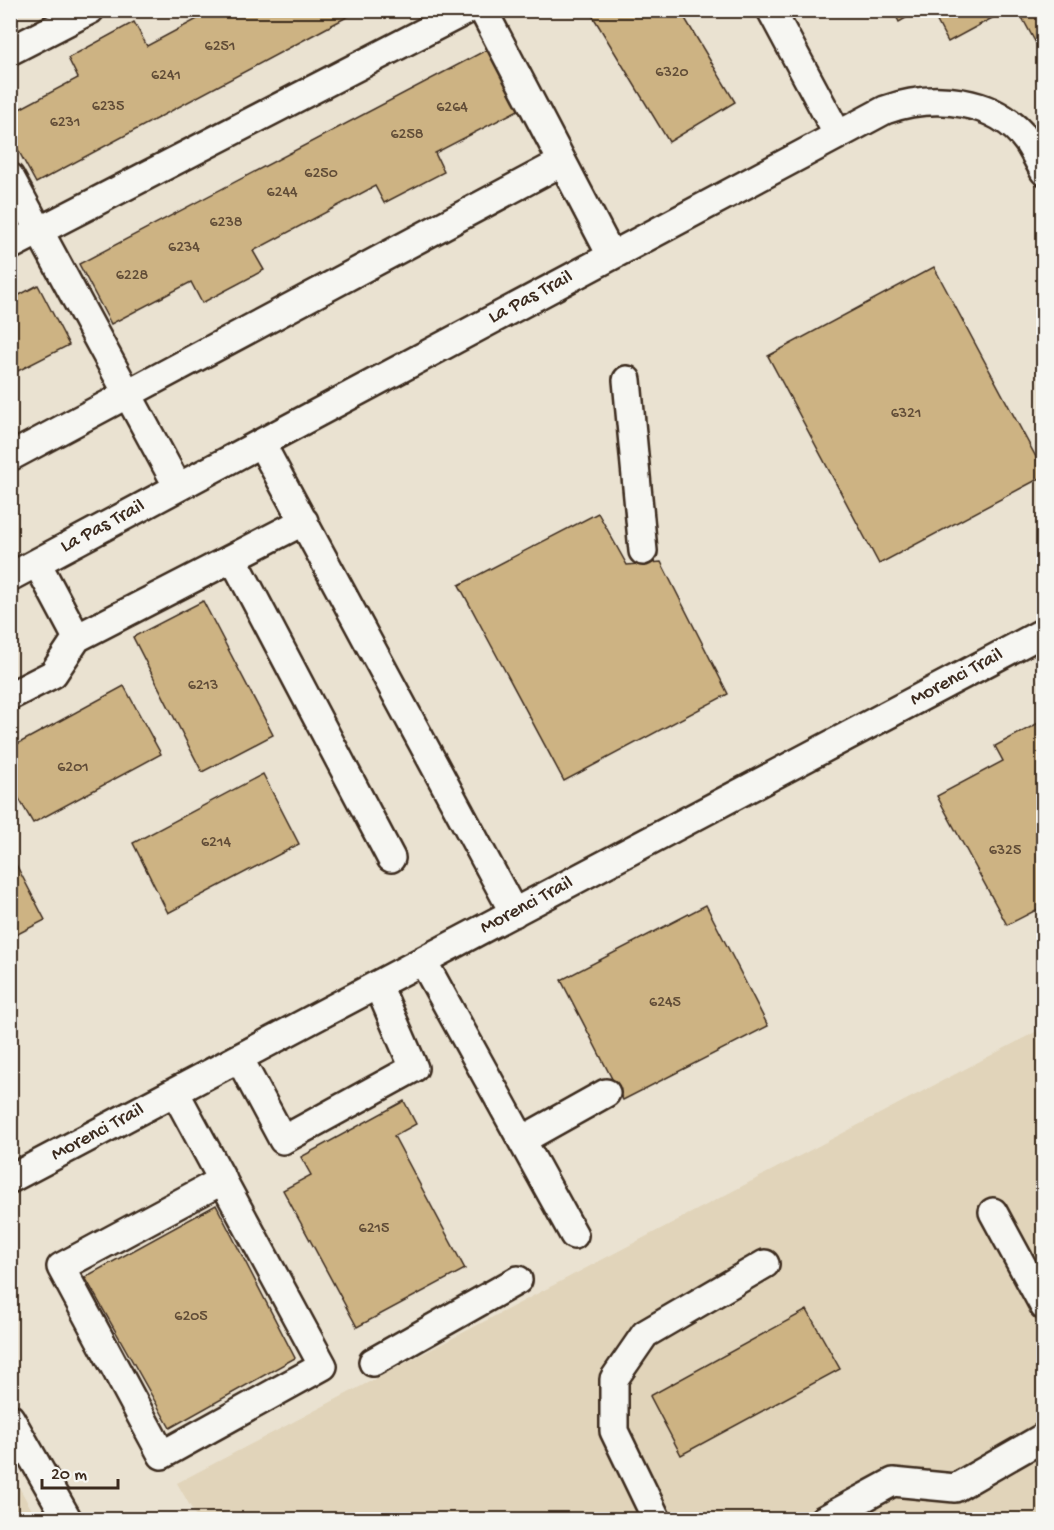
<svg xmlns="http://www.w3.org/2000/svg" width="1054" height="1530" viewBox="0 0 1054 1530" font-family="'Gochi Hand',sans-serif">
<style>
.built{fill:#e1d4ba}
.building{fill:#cdb383;stroke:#3b2a1e;stroke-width:1.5}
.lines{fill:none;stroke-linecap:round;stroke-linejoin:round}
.minor-casing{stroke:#3b2a1e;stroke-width:32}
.minor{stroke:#f6f6f2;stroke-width:27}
.labels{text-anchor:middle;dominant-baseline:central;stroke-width:4.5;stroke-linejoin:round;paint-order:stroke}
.number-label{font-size:16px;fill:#604c37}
.street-label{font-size:20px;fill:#3b2a1e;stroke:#f6f6f2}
</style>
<rect width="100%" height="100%" fill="#eae2d1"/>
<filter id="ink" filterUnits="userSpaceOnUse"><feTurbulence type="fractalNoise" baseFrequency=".0167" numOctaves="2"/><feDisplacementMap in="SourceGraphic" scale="12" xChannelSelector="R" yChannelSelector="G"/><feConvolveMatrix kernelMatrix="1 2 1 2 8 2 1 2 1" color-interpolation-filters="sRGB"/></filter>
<g filter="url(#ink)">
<!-- built -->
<path class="built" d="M1043 1028V1519L198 1520 177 1483Z
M10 1473H11L37 1519H11Z"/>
<!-- building -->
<path class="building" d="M214 10H360L36 183 10 135V114L78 78 68 58 134 22 147 46Z
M589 10H680L735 102 669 142Z
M893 10H920L899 22Z
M931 10H1007L948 42Z
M1018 10H1044V58Z
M488 49 520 109 435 153 444 172 384 203 375 186 253 251 264 270 202 303 191 282 111 324 79 264Z
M934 267 1044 472V476L879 564 768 356Z
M38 285 69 345 10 375V300Z
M598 513 627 565 661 562 728 694 564 781 459 585Z
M203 601 273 735 202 772 133 637Z
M124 686 161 754 33 823 10 783V748Z
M1044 720V906L1007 925 937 796 1003 761 995 746Z
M263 774 299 844 168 913 133 843Z
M10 853 45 920 10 938Z
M706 905 768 1026 623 1100 561 980Z
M404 1101 416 1124 394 1136 465 1269 357 1327 283 1190 311 1175 301 1157Z
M216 1205 295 1358 170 1428 85 1277Z
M807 1310 840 1369 681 1455 650 1396Z"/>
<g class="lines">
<defs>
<path id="minor" d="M483 10 611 255
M771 10 838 135
M10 51 90 10
M10 177 178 487
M10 246 467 10
M627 380 643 551
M261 443 514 913
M10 457 562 162
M233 558 391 858
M37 563 77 638 304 521
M10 577 885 110C933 93 996 98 1028 142 1034 151 1039 162 1044 171
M10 696 53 674 77 638
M423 961 574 1235
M239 1058 283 1140 414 1068 378 985
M175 1092 323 1366 162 1455 61 1267 223 1180
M522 1140 606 1093
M10 1179 1044 632
M993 1212 1044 1306
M373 1362 518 1280
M10 1418 68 1520
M657 1520 614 1431V1379L645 1334 765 1264
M823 1520 893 1482 955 1488 1044 1437"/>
</defs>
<!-- minor casing -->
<use href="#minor" class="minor-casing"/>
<!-- minor -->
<use href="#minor" class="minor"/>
</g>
</g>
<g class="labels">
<!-- number labels -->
<g class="number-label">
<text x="220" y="47">6251</text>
<text x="672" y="73">6320</text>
<text x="166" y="76">6241</text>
<text x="108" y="107">6235</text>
<text x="452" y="108">6264</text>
<text x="65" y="123">6231</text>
<text x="407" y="135">6258</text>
<text x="321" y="174">6250</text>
<text x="282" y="193">6244</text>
<text x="226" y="223">6238</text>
<text x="184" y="248">6234</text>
<text x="132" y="276">6228</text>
<text x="906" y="414">6321</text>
<text x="203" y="686">6213</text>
<text x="73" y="768">6201</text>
<text x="216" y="843">6214</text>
<text x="1005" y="851">6325</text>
<text x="665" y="1003">6245</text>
<text x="374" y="1229">6215</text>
<text x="191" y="1317">6205</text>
</g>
<!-- street labels -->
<g class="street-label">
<text transform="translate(531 298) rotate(-28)">La Pas Trail</text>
<text transform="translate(103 527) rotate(-28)">La Pas Trail</text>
<text transform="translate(957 678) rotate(-28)">Morenci Trail</text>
<text transform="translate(527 906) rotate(-28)">Morenci Trail</text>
<text transform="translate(98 1133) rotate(-28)">Morenci Trail</text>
</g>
</g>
<!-- margin -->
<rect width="1054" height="1530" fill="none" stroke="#f6f6f2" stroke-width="36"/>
<rect x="18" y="18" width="1018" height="1494" fill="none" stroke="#3b2a1e" stroke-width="2" filter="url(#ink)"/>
<!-- scale -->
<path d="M42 1479v9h76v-9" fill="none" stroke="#3b2a1e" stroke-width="3"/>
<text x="51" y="1479" font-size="18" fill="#3b2a1e" stroke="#f6f6f2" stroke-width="4.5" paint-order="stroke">20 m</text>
</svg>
